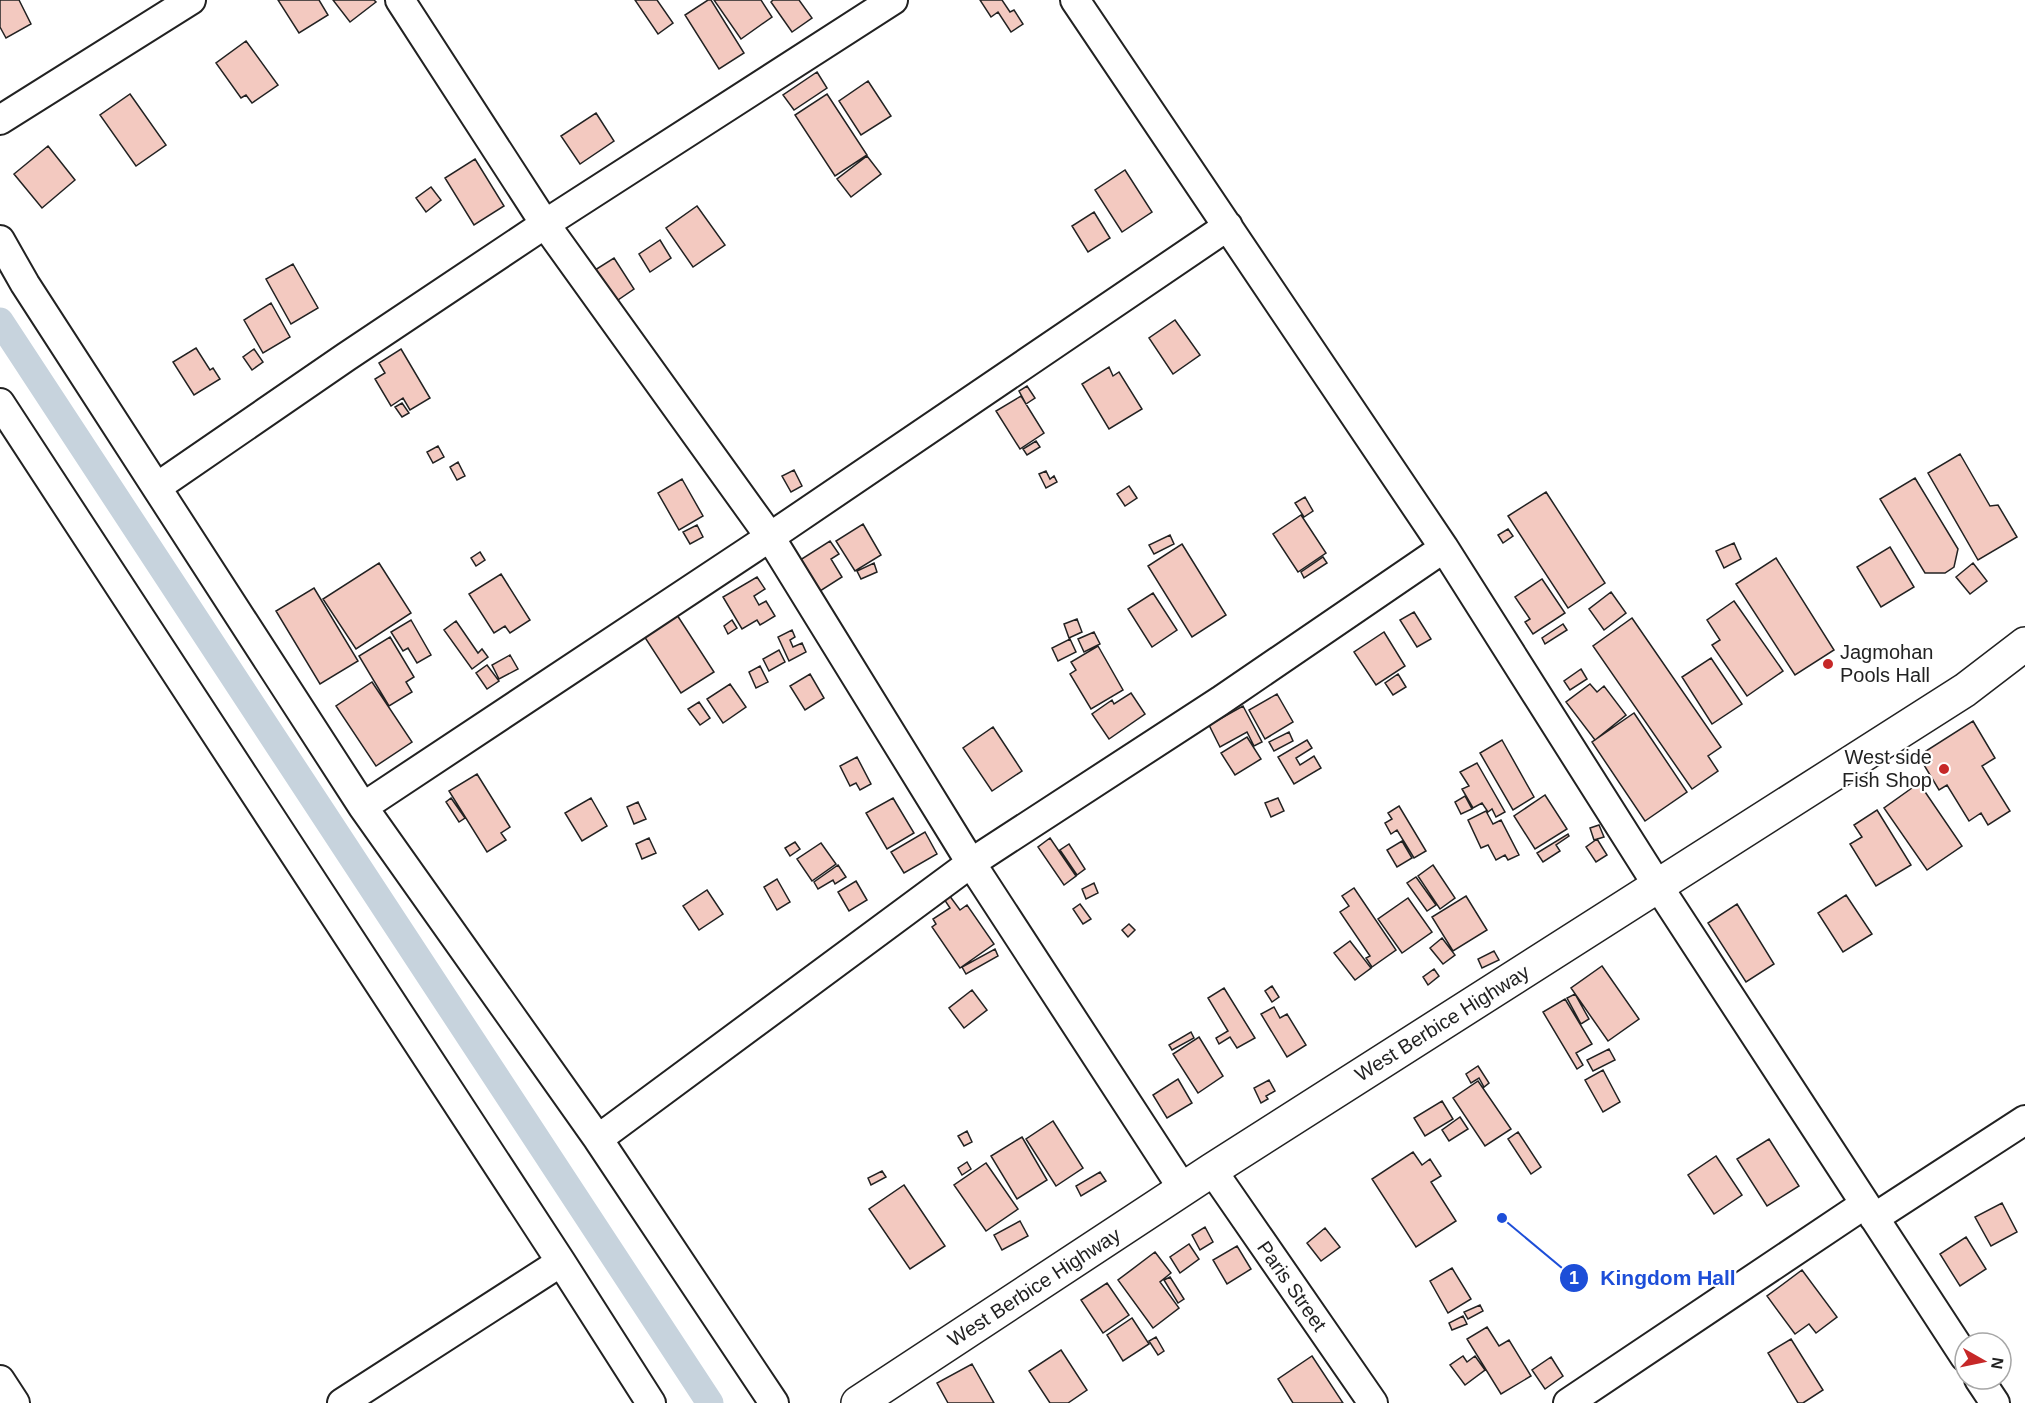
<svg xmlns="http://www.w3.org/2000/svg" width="2025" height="1403" viewBox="0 0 2025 1403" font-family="Arial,sans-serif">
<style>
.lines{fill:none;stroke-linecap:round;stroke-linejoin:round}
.canal{stroke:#c7d3dd;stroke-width:27}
.building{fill:#f3c9c0;stroke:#222;stroke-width:1.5}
.minor-casing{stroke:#222;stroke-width:32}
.major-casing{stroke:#222;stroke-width:36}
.minor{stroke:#fff;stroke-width:28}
.major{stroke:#fff;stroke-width:33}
.poi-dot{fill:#c62828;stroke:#fff;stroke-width:2}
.labels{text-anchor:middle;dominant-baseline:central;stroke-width:4.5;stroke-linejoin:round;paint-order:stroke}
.poi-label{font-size:20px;fill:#222;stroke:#fff;text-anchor:start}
.street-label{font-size:20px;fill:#222;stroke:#fff}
.leader{fill:none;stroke:#1d4ed8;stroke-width:2}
.callout-dot{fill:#1d4ed8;stroke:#fff;stroke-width:2}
.mark-label{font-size:18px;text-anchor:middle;font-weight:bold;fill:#fff}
.callout-label{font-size:21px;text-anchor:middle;font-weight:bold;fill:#1d4ed8;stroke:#fff;stroke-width:4.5;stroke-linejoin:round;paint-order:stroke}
</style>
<rect width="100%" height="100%" fill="#fff"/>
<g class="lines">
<!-- canal -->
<path class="canal" d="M0 321 710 1403"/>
</g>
<!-- building -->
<path class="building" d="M0 0H19L31 24 6 38 0 27Z
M278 0H319L328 15 299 33Z
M333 0H374L376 2 350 22Z
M635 0H657L673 23 658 34Z
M708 0H711L744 53 719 69 685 15Z
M714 0H761L772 17 741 39Z
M773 0H799L812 18 792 32 771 2Z
M980 0H1002L1010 12 1014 10 1023 24 1011 32 998 12 991 17Z
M246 41 278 85 252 103 246 95 241 98 216 63Z
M817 72 827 88 794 110 783 95Z
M868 81 891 116 861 135 839 101Z
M130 94 166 145 136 166 100 115Z
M827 94 867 155 835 176 795 115Z
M596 113 614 141 580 164 561 136Z
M48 146 75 180 42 208 14 174Z
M867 156 881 174 851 197 837 179Z
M475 159 504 206 474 225 445 178Z
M1125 170 1152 212 1122 232 1095 190Z
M431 187 441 200 426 212 416 198Z
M697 206 725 245 693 267 666 228Z
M1094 212 1110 238 1088 252 1072 226Z
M660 240 671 258 650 272 639 254Z
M614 258 634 289 615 302 595 270Z
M293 264 318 308 291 324 266 279Z
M271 303 290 337 263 353 244 320Z
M1175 320 1200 355 1173 374 1149 338Z
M196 348 210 370 213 368 220 379 194 395 173 362Z
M254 349 263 362 252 370 243 357Z
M401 349 430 398 410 410 403 398 391 406 375 379 385 373 379 363Z
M1109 367 1113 376 1119 372 1142 409 1109 429 1082 384Z
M1027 386 1035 398 1026 404 1019 391Z
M1021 396 1044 433 1020 449 996 411Z
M402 403 409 413 402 417 395 407Z
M1036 441 1040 447 1027 455 1023 449Z
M438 446 444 457 433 463 427 452Z
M1960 454 1990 506 1998 505 2017 537 1978 560 1928 473Z
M458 462 465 476 457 480 450 467Z
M794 470 802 486 791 492 782 476Z
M1046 471 1050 479 1054 476 1057 482 1046 488 1039 474Z
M1915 478 1958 549 1954 567 1945 573H1925L1880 499Z
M682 479 703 516 679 530 658 493Z
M1129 486 1137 498 1125 506 1117 494Z
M1546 492 1605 583 1568 608 1508 516Z
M1305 497 1313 511 1304 517 1295 503Z
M1301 515 1326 553 1298 572 1273 534Z
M863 524 881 555 855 571 836 541Z
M697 525 703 537 690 544 683 532Z
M1508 529 1513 536 1503 543 1498 535Z
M1170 535 1174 544 1154 554 1149 545Z
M830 541 839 554 831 559 842 577 817 593 797 562Z
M1734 543 1741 559 1724 568 1716 551Z
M1182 544 1226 615 1192 637 1148 566Z
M1890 547 1914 587 1881 607 1857 567Z
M480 552 485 560 476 566 471 558Z
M1323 557 1327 563 1304 578 1301 572Z
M1776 558 1834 650 1795 675 1736 584Z
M379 563 411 613 356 649 323 599Z
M874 563 877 572 861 579 857 571Z
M1973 563 1987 581 1970 594 1956 577Z
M501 574 530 620 510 633 505 626 494 633 469 594Z
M757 577 765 589 754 596 759 605 766 601 775 616 760 625 757 620 742 629 723 597Z
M1542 579 1565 613 1533 634 1525 622 1530 619 1515 597Z
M314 588 358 661 320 684 276 611Z
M1611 592 1626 613 1604 630 1589 609Z
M1153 593 1177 630 1152 647 1128 609Z
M1734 601 1783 671 1747 696 1712 645 1720 640 1707 620Z
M1414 612 1431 639 1417 647 1400 620Z
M677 615 714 672 681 693 644 636Z
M1632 618 1721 747 1708 756 1718 771 1692 789 1593 646Z
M1077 619 1082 632 1069 638 1064 624Z
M411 620 431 655 417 663 408 648 403 651 391 632Z
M732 620 737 628 728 634 724 626Z
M456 621 478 653 482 649 488 657 472 669 444 630Z
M1563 624 1567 630 1545 644 1542 638Z
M792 630 795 637 790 640 793 647 802 643 806 652 789 661 778 637Z
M1094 632 1100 644 1084 652 1078 639Z
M1384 632 1405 666 1376 685 1354 652Z
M390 637 414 677 406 682 412 692 389 706 359 656Z
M1070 639 1076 652 1058 661 1052 648Z
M1098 646 1123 690 1091 709 1070 674 1076 670 1071 662Z
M779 650 785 662 769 671 763 659Z
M510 655 518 669 499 679 492 665Z
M1711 658 1742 704 1712 724 1682 677Z
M487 665 499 681 487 689 476 673Z
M760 666 768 682 756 688 749 672Z
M1581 669 1587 679 1570 690 1564 681Z
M810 674 824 698 805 710 790 686Z
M1398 674 1406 687 1393 695 1385 683Z
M372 682 412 742 376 766 336 706Z
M730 684 746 707 723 723 707 699Z
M1590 684 1597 692 1604 686 1626 715 1595 740 1566 702Z
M1131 693 1145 714 1109 739 1092 714 1112 700 1114 704Z
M1277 694 1293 722 1265 739 1249 710Z
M699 702 710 718 700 725 688 709Z
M1243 706 1262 742 1254 746 1247 732 1220 747 1209 725Z
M1634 713 1687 792 1645 821 1592 742Z
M1973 721 1995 758 1982 766 2010 811 1988 825 1981 813 1969 821 1947 785 1939 790 1924 765 1932 760 1926 751Z
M993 727 1022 771 992 791 963 748Z
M1289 732 1293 741 1274 751 1269 742Z
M1247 737 1261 759 1235 775 1221 753Z
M1307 740 1312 748 1296 758 1300 765 1314 756 1321 768 1294 784 1278 757Z
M1502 740 1534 797 1513 810 1480 753Z
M857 757 871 784 860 790 856 783 850 786 840 766Z
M1477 763 1505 812 1496 817 1492 809 1488 812 1482 803 1473 808 1462 789 1469 786 1460 772Z
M477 774 510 827 501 833 506 840 487 852 449 791Z
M1919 783 1962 846 1927 870 1884 808Z
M1545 795 1567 829 1535 849 1514 816Z
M1465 796 1472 809 1461 814 1455 802Z
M451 798 465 818 459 822 446 802Z
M591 798 607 826 582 841 565 813Z
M893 798 914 833 887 849 866 813Z
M1278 798 1284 811 1271 817 1265 803Z
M638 802 646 819 634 824 627 807Z
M1399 806 1426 851 1414 858 1397 830 1391 834 1385 823 1392 819 1388 813Z
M1877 810 1911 865 1876 886 1850 844 1862 837 1854 825Z
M1486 811 1493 824 1501 820 1519 855 1508 860 1505 855 1496 860 1488 845 1481 848 1468 820Z
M1599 825 1604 837 1594 840 1590 828Z
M925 832 937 854 904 873 891 852Z
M1568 834 1569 836 1556 845 1560 851 1543 862 1537 853Z
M649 838 656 853 642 859 636 844Z
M1050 838 1076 876 1064 885 1038 847Z
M1597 839 1607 855 1596 862 1586 847Z
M1402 841 1412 858 1397 867 1387 850Z
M795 842 800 849 790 856 785 848Z
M821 843 836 864 812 881 797 859Z
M1069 844 1085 869 1077 875 1060 850Z
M838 865 846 877 835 884 833 880 818 889 814 882Z
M1433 865 1455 898 1440 909 1418 876Z
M1416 877 1436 905 1427 911 1407 883Z
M777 879 790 902 777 910 764 887Z
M856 881 867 900 849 911 838 892Z
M1094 883 1098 893 1086 899 1082 889Z
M1354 888 1396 950 1372 967 1366 958 1370 956 1340 912 1349 906 1342 896Z
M707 890 723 914 699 930 683 906Z
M949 895 960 910 967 905 994 944 960 968 932 927 936 924 933 919 950 908 944 899Z
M1846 895 1872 934 1843 952 1818 913Z
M1466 896 1487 930 1453 951 1432 917Z
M1408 898 1432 932 1402 953 1378 919Z
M1080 904 1091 919 1083 924 1073 909Z
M1737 904 1774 964 1746 982 1708 923Z
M1129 924 1135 930 1128 937 1122 930Z
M1442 938 1455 955 1443 964 1430 948Z
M1350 941 1371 968 1355 980 1334 953Z
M995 949 998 956 966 974 962 967Z
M1494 951 1499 960 1482 968 1478 959Z
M1602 966 1639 1019 1608 1041 1571 988Z
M1434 969 1439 976 1428 985 1423 977Z
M1272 986 1279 997 1272 1002 1265 991Z
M1224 988 1255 1038 1237 1048 1230 1037 1219 1044 1216 1038 1228 1031 1208 998Z
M972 990 987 1010 964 1028 949 1008Z
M1575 994 1589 1019 1581 1024 1567 998Z
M1565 999 1592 1044 1576 1053 1583 1065 1577 1069 1543 1012Z
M1274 1007 1280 1018 1287 1014 1306 1045 1287 1057 1261 1014Z
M1191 1032 1194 1038 1172 1050 1169 1045Z
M1199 1037 1223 1076 1198 1093 1173 1054Z
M1609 1049 1615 1060 1593 1071 1587 1060Z
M1478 1066 1489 1083 1484 1087 1479 1078 1471 1083 1466 1074Z
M1603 1070 1620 1102 1603 1112 1585 1080Z
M1178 1079 1192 1103 1167 1118 1153 1095Z
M1269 1080 1275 1091 1266 1096 1268 1099 1261 1103 1254 1088Z
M1478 1081 1511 1129 1485 1146 1453 1098Z
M1442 1101 1453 1119 1425 1136 1414 1118Z
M1460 1117 1468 1129 1449 1141 1442 1130Z
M1053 1121 1083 1168 1056 1186 1026 1139Z
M967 1131 972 1142 964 1146 958 1136Z
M1518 1132 1541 1167 1531 1174 1508 1139Z
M1022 1137 1047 1180 1017 1199 991 1156Z
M1769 1139 1799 1186 1767 1206 1737 1159Z
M1413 1152 1422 1165 1430 1159 1441 1176 1431 1182 1456 1221 1416 1247 1372 1179Z
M1716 1156 1742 1195 1714 1214 1688 1175Z
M967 1162 971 1169 962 1175 958 1168Z
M986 1163 1018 1209 986 1231 954 1185Z
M882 1171 886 1177 871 1185 868 1178Z
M1100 1172 1106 1181 1081 1196 1076 1186Z
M904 1185 945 1246 910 1269 869 1209Z
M2002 1203 2017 1232 1991 1246 1975 1217Z
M1020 1221 1028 1236 1002 1250 994 1235Z
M1205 1227 1213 1242 1200 1250 1192 1235Z
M1325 1228 1340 1247 1321 1261 1307 1243Z
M1966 1237 1986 1269 1960 1286 1940 1254Z
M1189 1244 1199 1259 1180 1273 1170 1257Z
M1237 1246 1251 1269 1227 1284 1213 1260Z
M1155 1252 1171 1273 1160 1282 1179 1308 1153 1328 1118 1280Z
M1452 1268 1471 1299 1448 1313 1430 1281Z
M1802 1270 1837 1317 1816 1333 1809 1324 1795 1334 1767 1296Z
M1170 1277 1184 1299 1178 1303 1164 1280Z
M1107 1283 1129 1315 1103 1333 1081 1300Z
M1480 1305 1483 1311 1468 1319 1464 1312Z
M1463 1316 1467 1324 1452 1330 1449 1323Z
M1132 1318 1149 1344 1123 1361 1107 1335Z
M1487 1327 1499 1346 1509 1340 1531 1376 1501 1394 1467 1339Z
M1156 1337 1164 1351 1158 1355 1149 1341Z
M1791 1339 1823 1390 1803 1403H1798L1768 1353Z
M1061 1350 1087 1390 1068 1403H1050L1029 1371Z
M1312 1356 1343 1403H1293L1278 1379Z
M1463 1356 1467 1362 1475 1356 1485 1370 1465 1385 1450 1365Z
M1551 1357 1563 1376 1545 1389 1532 1370Z
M972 1364 994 1403H948L937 1383Z"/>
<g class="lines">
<defs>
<path id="minor" d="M400 0 545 224 770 537 971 863 1183 1189
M1075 0 1444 548 1658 886 1965 1357
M0 120 191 0
M0 240 25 284 363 807 598 1139 774 1403
M0 403 561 1262 651 1403
M157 487 346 357 545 224 893 0
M363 807 770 537 1228 226
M598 1139 971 863 1220 701 1444 548
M1212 1170 1373 1403
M1874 1218 2025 1120
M1979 1379 1995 1403
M0 1380 15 1403
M342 1403 561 1262
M1568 1403 1865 1204"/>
<path id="major" d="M858 1403 1212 1170 1965 690 2025 644"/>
</defs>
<!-- minor casing -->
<use href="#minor" class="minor-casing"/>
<!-- major casing -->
<use href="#major" class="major-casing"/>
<!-- minor -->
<use href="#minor" class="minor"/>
<!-- major -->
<use href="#major" class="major"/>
</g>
<!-- markers -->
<g class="poi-dot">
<circle cx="1828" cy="664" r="6"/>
<circle cx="1944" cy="769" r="6"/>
</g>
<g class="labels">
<!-- poi labels -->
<g class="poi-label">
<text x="1840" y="652">Jagmohan<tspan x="1840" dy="23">Pools Hall</tspan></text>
<text x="1932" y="757" text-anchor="end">West side<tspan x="1932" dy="23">Fish Shop</tspan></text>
</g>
<!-- street labels -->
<g class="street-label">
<text transform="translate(1442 1023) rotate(-32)">West Berbice Highway</text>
<text transform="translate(1292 1286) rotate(55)">Paris Street</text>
<text transform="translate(1034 1287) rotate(-33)">West Berbice Highway</text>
</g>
</g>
<!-- callouts -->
<path class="leader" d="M1502 1218L1574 1278"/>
<g class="callout-dot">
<circle cx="1502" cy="1218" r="6"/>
<circle cx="1574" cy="1278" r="15"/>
</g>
<g class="mark-label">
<text x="1574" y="1284">1</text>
</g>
<g class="callout-label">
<text x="1668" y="1285">Kingdom Hall</text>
</g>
<!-- north arrow -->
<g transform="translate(1983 1361) rotate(99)"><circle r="28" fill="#ffffff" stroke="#a7a7a7" stroke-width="1.5"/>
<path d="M0-4.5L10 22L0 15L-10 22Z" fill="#c62828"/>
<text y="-9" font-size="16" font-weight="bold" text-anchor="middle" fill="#222222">N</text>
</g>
</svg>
